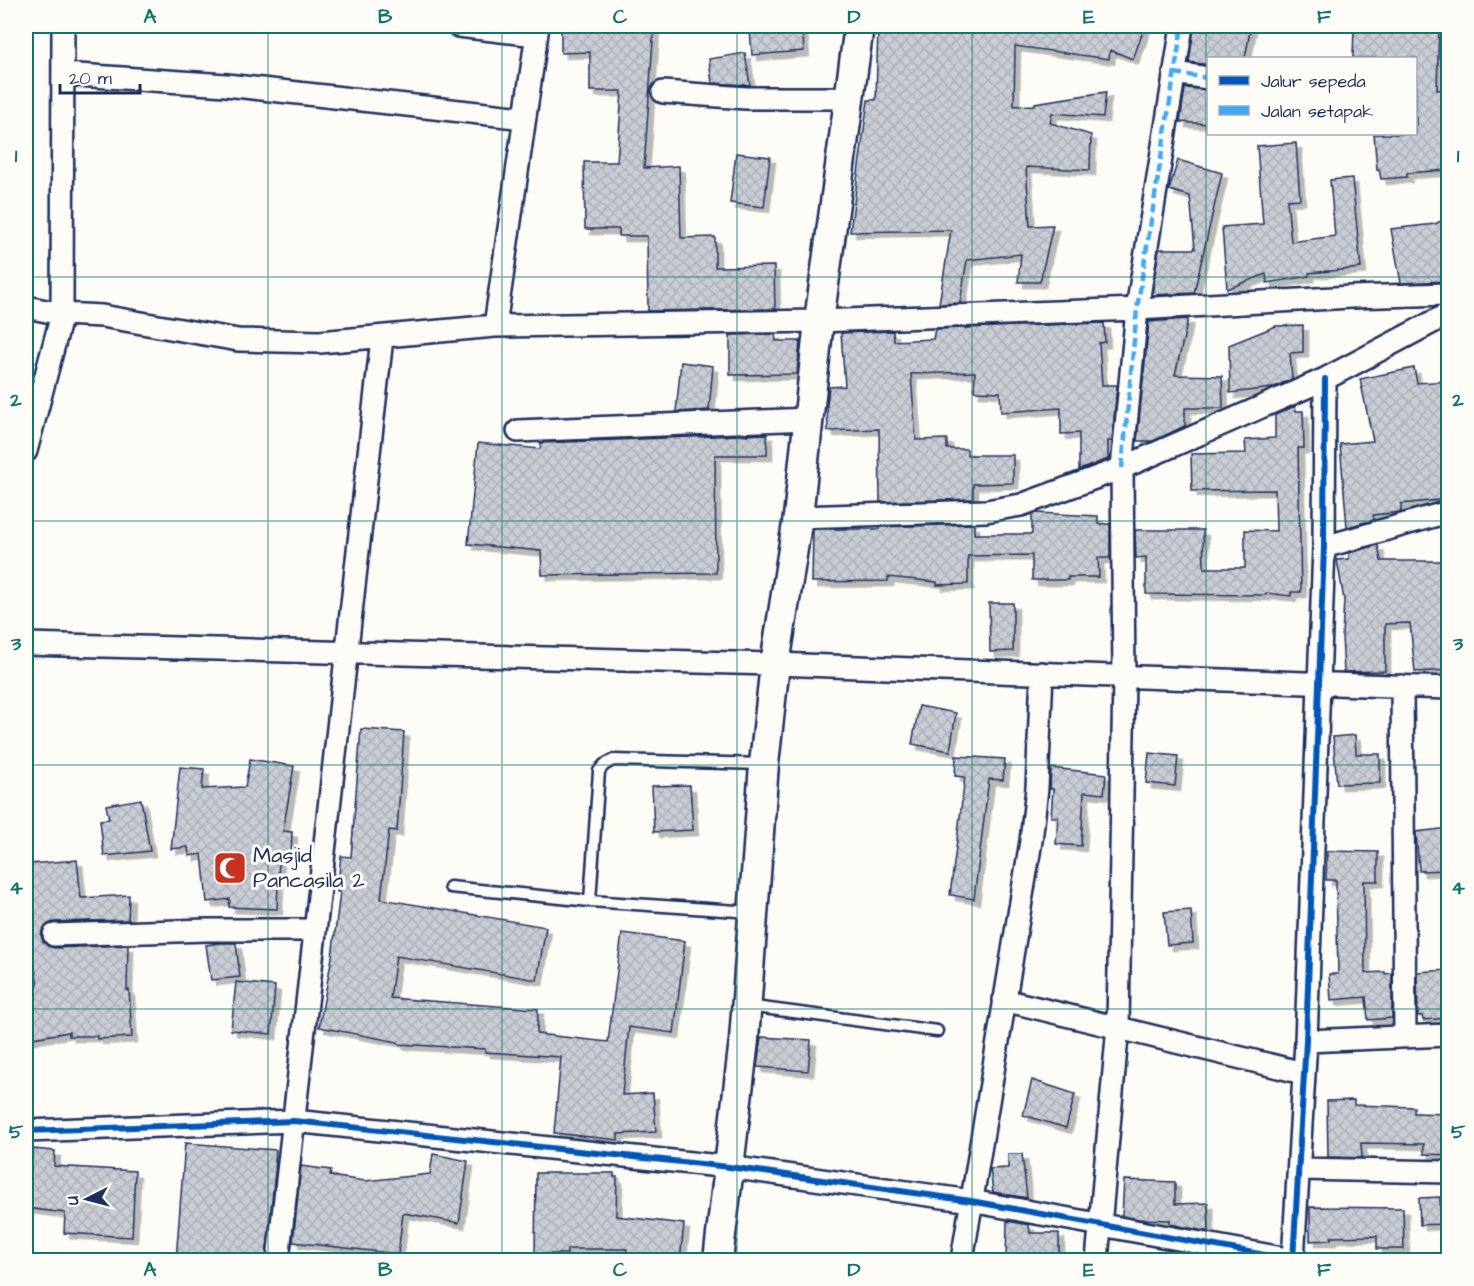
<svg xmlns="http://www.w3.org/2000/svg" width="1474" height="1286" viewBox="0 0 1474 1286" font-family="'Architects Daughter',sans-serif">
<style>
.building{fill:url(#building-cross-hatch);stroke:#1b2f5e;stroke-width:1.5;filter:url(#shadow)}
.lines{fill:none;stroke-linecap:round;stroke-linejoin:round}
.service-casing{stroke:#1b2f5e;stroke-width:15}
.minor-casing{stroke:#1b2f5e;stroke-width:26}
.secondary-casing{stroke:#1b2f5e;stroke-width:33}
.service{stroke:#fdfcf7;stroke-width:10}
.minor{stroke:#fdfcf7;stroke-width:21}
.secondary{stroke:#fdfcf7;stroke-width:28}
.quiet{stroke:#3fa9f5;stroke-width:4.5;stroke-dasharray:9 4.5;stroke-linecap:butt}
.cycleway-casing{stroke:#fdfcf7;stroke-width:10}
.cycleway{stroke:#0057b8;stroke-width:6}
.grid{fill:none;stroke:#0f766e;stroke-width:1.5;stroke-opacity:0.55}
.labels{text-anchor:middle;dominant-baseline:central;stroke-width:6;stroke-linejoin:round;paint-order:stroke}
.poi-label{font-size:22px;fill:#1b2f5e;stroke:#fdfcf7;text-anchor:start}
.neatline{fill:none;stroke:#0f766e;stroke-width:2}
.grid-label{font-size:20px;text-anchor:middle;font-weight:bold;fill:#0f766e}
</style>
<defs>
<pattern id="building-cross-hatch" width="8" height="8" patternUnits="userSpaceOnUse" patternTransform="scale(1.5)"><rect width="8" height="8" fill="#c9ccd3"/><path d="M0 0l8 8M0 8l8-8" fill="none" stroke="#acb0b8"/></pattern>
<filter id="shadow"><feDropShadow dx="5.5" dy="5.5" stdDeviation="0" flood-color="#0004"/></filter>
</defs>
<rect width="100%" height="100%" fill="#fdfcf7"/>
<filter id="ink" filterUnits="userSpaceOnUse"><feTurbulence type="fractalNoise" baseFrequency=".0167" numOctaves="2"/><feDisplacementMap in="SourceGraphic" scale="12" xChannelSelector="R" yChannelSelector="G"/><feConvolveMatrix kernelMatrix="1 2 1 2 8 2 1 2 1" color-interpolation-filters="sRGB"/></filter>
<g filter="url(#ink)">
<!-- building -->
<path class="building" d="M561 26H654L644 168 679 166 681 238 715 237V267L774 266 775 309 648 311 647 236H619V229H585L584 162H617L622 91H590V52L561 53Z
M802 26 804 51 752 55 750 29Z
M878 26H1145L1133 59 1110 50 1109 59 1015 46 1014 106 1035 105V103L1106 92 1103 117 1052 113 1050 123 1091 135 1090 170 1026 167 1030 226 1053 225 1040 282H1018L1021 254 967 260 960 303 939 304 951 230 850 232 868 100H876Z
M1194 26H1251L1245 58H1209V65L1189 62Z
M1354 26H1439L1437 90 1449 89V170L1407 173V177L1381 179 1379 169 1377 170 1374 134H1416V58H1353Z
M745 53 750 85 712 83 709 59Z
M1185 88 1209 90V124L1180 122Z
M1296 143 1300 199 1287 200 1291 242 1335 236 1330 180 1352 178 1361 268 1309 273V276L1267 283 1266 274 1227 289 1222 227 1263 224 1257 146Z
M736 153 770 157 764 207 730 203Z
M1178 160 1222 173 1194 293 1152 295 1159 249H1195L1190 196 1169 190Z
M1449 217V281L1401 283 1391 229 1435 224Z
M1188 319 1175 375 1222 376 1223 408H1185V426L1153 441H1137L1149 322Z
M1104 323 1105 342 1099 343 1102 385H1117L1112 441H1108V459L1079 470V433L1061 434V408L1001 412 1000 392 974 391 975 372 911 374 916 440 947 439V449H967V455H1013V483L973 484V499L880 502 879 429 828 431 827 405 829 387 845 386 841 333 893 331 894 341 933 339 935 329Z
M1303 325V352L1290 353 1292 379 1272 388 1230 393 1229 345 1276 326Z
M775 334 776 341H800L797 374 730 375V335Z
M681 362 713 366 709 410 676 412Z
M1414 368 1417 383 1449 381V499L1401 504V512L1373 515 1374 520 1347 527 1340 444 1373 441 1360 379Z
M1295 406 1296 411H1303L1304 448H1298L1301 592H1291V596L1266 593V595L1146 594V557L1136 558 1135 530H1203L1204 568H1245V530L1276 531 1275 490 1192 491 1191 454 1246 453 1245 440 1275 438V415Z
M767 434V455H715L716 573 542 575 541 551 468 544 478 443 540 449 541 443Z
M1036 513 1098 516V524H1110V558H1098L1099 577H1068V580H1032V555L968 556V584L937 585V582L888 577V581L812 582 813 529H880V527L974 524V534H1032V515Z
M1378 545 1381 561H1449V670L1415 672 1410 623 1385 624V671L1344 672 1342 636 1344 600 1337 560 1349 559V553Z
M989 603H1013V651L990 652Z
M919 706 956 713 950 751 912 744Z
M361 729 404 732 397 831 389 830 381 899 546 927 537 980 396 956 390 998 538 1009 537 1034 608 1042 622 933 685 941 674 1033 629 1027 622 1095 653 1093 656 1132 618 1134V1140L554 1133 561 1057 485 1052V1049L398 1044V1042L319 1027 332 957 340 892H337L341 856 351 857Z
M1355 735 1356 754H1380V783L1337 784 1333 737Z
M1149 753 1178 756 1175 786 1146 783Z
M956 756 1005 759 1003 780 989 779 974 899 950 895 965 777 955 776Z
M250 759 294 766 283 831 292 832 291 857H279L277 909 229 907 230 899 207 902 202 854 189 856 188 847 171 849 180 767 204 769 202 789 245 787Z
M1051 768 1106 774 1104 794 1084 792 1081 846 1056 844 1058 817H1051L1053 789H1050Z
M690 785 693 830 654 832 652 786Z
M141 799 150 851 104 856 100 820 109 819 106 805Z
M1449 828V870L1419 871 1416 832Z
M1327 851 1378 852V881H1364L1365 973 1385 972V974L1392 973V1018L1368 1020 1366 997 1331 1000 1329 974H1338L1336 880H1326Z
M77 860 81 898 129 895 128 920 53 922 43 929 41 935 43 941 48 946 54 948 128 945 127 990H129L132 1037 97 1039V1036H69V1032L26 1039V986L38 984 29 941H26V919L35 918 30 864Z
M1191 910 1193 943 1167 945 1164 912Z
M220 943H236L240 977 211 980 206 945Z
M1449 970V1018L1423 1020 1422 1016H1418L1417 972Z
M236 982 275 986 271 1034 231 1030Z
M761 1037 811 1040 808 1071 757 1067Z
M1032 1080 1075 1094 1066 1128 1023 1115Z
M1354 1100V1105L1414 1107V1113L1449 1114V1155L1424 1154V1144L1361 1143 1362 1158 1328 1157 1327 1101Z
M185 1143 276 1150 275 1162H276L266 1260H176Z
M33 1149 55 1151 54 1166 135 1171 132 1237 64 1233 65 1213 26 1208Z
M433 1154 468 1161 459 1223 403 1213 398 1254 293 1242 301 1166 331 1170 330 1176 365 1181 430 1174Z
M1008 1154H1022L1027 1198 993 1192 990 1169 1008 1168Z
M536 1173H614V1177H617L616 1216 684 1224 680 1260 626 1254 627 1249H567V1254H535Z
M1124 1180 1175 1182V1204L1208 1203 1209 1232 1170 1224V1220L1139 1219 1122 1216Z
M1440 1197 1441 1224 1420 1225 1419 1198Z
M1310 1207 1403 1208 1404 1249H1377V1236L1331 1237V1240L1310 1241Z
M1007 1221 1029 1225 1030 1233H1059V1260H1006Z"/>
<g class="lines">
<defs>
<path id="service" d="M450 887 590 901 752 912
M590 901 599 771 604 765 613 760 763 764
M747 1006 937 1031"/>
<path id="minor" d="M458 26 536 35
M1174 73 1208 78
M63 74 226 85 524 118
M663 92 746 98H850
M26 307 62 314 102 316 238 340 320 342 495 326 819 321 1137 309 1351 297 1448 294
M495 326 538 26
M518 431 809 419
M26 451 62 314 63 26
M798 517 986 511 1021 505 1122 468 1325 379 1448 314
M1324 547 1448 512
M26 644 775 664 1448 688
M1402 686 1405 1036
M54 935 207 930H315
M1004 1000 1303 1073
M1306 1041 1448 1035
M26 1131 294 1121 729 1167 971 1201 1293 1260 1306 1041 1324 547 1325 379
M1299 1169 1448 1172
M278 1260 382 338
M962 1260 1031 841 1037 788 1042 673
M1097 1260 1118 1026 1124 677 1122 468 1137 309 1182 26"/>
<path id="secondary" d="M718 1260 744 1040 764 764 775 664 798 517 819 321 859 26"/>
</defs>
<!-- service casing -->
<use href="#service" class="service-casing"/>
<!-- minor casing -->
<use href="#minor" class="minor-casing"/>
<!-- secondary casing -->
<use href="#secondary" class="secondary-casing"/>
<!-- service -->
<use href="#service" class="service"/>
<!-- minor -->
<use href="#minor" class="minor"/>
<!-- secondary -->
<use href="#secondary" class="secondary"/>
<!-- quiet -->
<path class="quiet" d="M1174 73 1208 78
M1122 468 1137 309 1182 26"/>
<defs>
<path id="cycleway" d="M26 1131 294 1121 729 1167 971 1201 1293 1260 1306 1041 1324 547 1325 379"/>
</defs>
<!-- cycleway casing -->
<use href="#cycleway" class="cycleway-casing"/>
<!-- cycleway -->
<use href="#cycleway" class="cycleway"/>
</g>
</g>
<!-- grid -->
<path class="grid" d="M268 26V1260M502 26V1260M737 26V1260M972 26V1260M1206 26V1260M26 277H1448M26 521H1448M26 765H1448M26 1009H1448"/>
<!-- icons -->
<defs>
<symbol id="mosque-square" viewBox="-11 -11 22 22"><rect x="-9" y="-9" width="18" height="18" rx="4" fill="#c8321e" stroke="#fdfcf7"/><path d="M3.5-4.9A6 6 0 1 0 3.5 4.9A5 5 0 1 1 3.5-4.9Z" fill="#fff"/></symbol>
</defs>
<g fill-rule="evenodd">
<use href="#mosque-square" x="211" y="849" width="38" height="38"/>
</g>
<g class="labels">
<!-- poi labels -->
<g class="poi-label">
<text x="253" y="855">Masjid<tspan x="253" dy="25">Pancasila 2</tspan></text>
</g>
</g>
<!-- margin -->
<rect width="1474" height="1286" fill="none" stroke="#fdfcf7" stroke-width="66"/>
<!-- legend -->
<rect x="1207" y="57" width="210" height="78" fill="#fdfcf7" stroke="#a3aaba" stroke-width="1.5"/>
<rect x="1219" y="76" width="30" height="9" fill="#0057b8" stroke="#a3aaba" stroke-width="1.5"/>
<text x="1261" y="87" font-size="18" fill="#1b2f5e">Jalur sepeda</text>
<rect x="1219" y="106" width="30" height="9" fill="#3fa9f5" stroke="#a3aaba" stroke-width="1.5"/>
<text x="1261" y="117" font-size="18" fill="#1b2f5e">Jalan setapak</text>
<!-- north arrow -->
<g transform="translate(87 1199) rotate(264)" stroke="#fdfcf7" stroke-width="4.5" paint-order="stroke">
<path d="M0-4.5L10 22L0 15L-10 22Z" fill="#1b2f5e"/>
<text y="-9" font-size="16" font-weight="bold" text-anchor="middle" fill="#1b2f5e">U</text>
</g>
<!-- scale -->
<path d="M60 84v9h80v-9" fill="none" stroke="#1b2f5e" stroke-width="3"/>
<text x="69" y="84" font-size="18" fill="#1b2f5e" stroke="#fdfcf7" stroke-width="4.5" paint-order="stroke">20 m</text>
<rect x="33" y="33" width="1408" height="1220" class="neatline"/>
<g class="grid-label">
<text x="150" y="23">A</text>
<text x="385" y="23">B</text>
<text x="620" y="23">C</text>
<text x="854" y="23">D</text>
<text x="1089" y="23">E</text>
<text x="1324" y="23">F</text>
<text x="16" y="162">1</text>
<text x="1458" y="162">1</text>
<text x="16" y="406">2</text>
<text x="1458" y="406">2</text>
<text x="16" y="650">3</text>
<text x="1458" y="650">3</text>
<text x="16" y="894">4</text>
<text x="1458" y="894">4</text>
<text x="16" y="1138">5</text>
<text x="1458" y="1138">5</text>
<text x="150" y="1276">A</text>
<text x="385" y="1276">B</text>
<text x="620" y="1276">C</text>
<text x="854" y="1276">D</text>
<text x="1089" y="1276">E</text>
<text x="1324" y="1276">F</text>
</g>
</svg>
